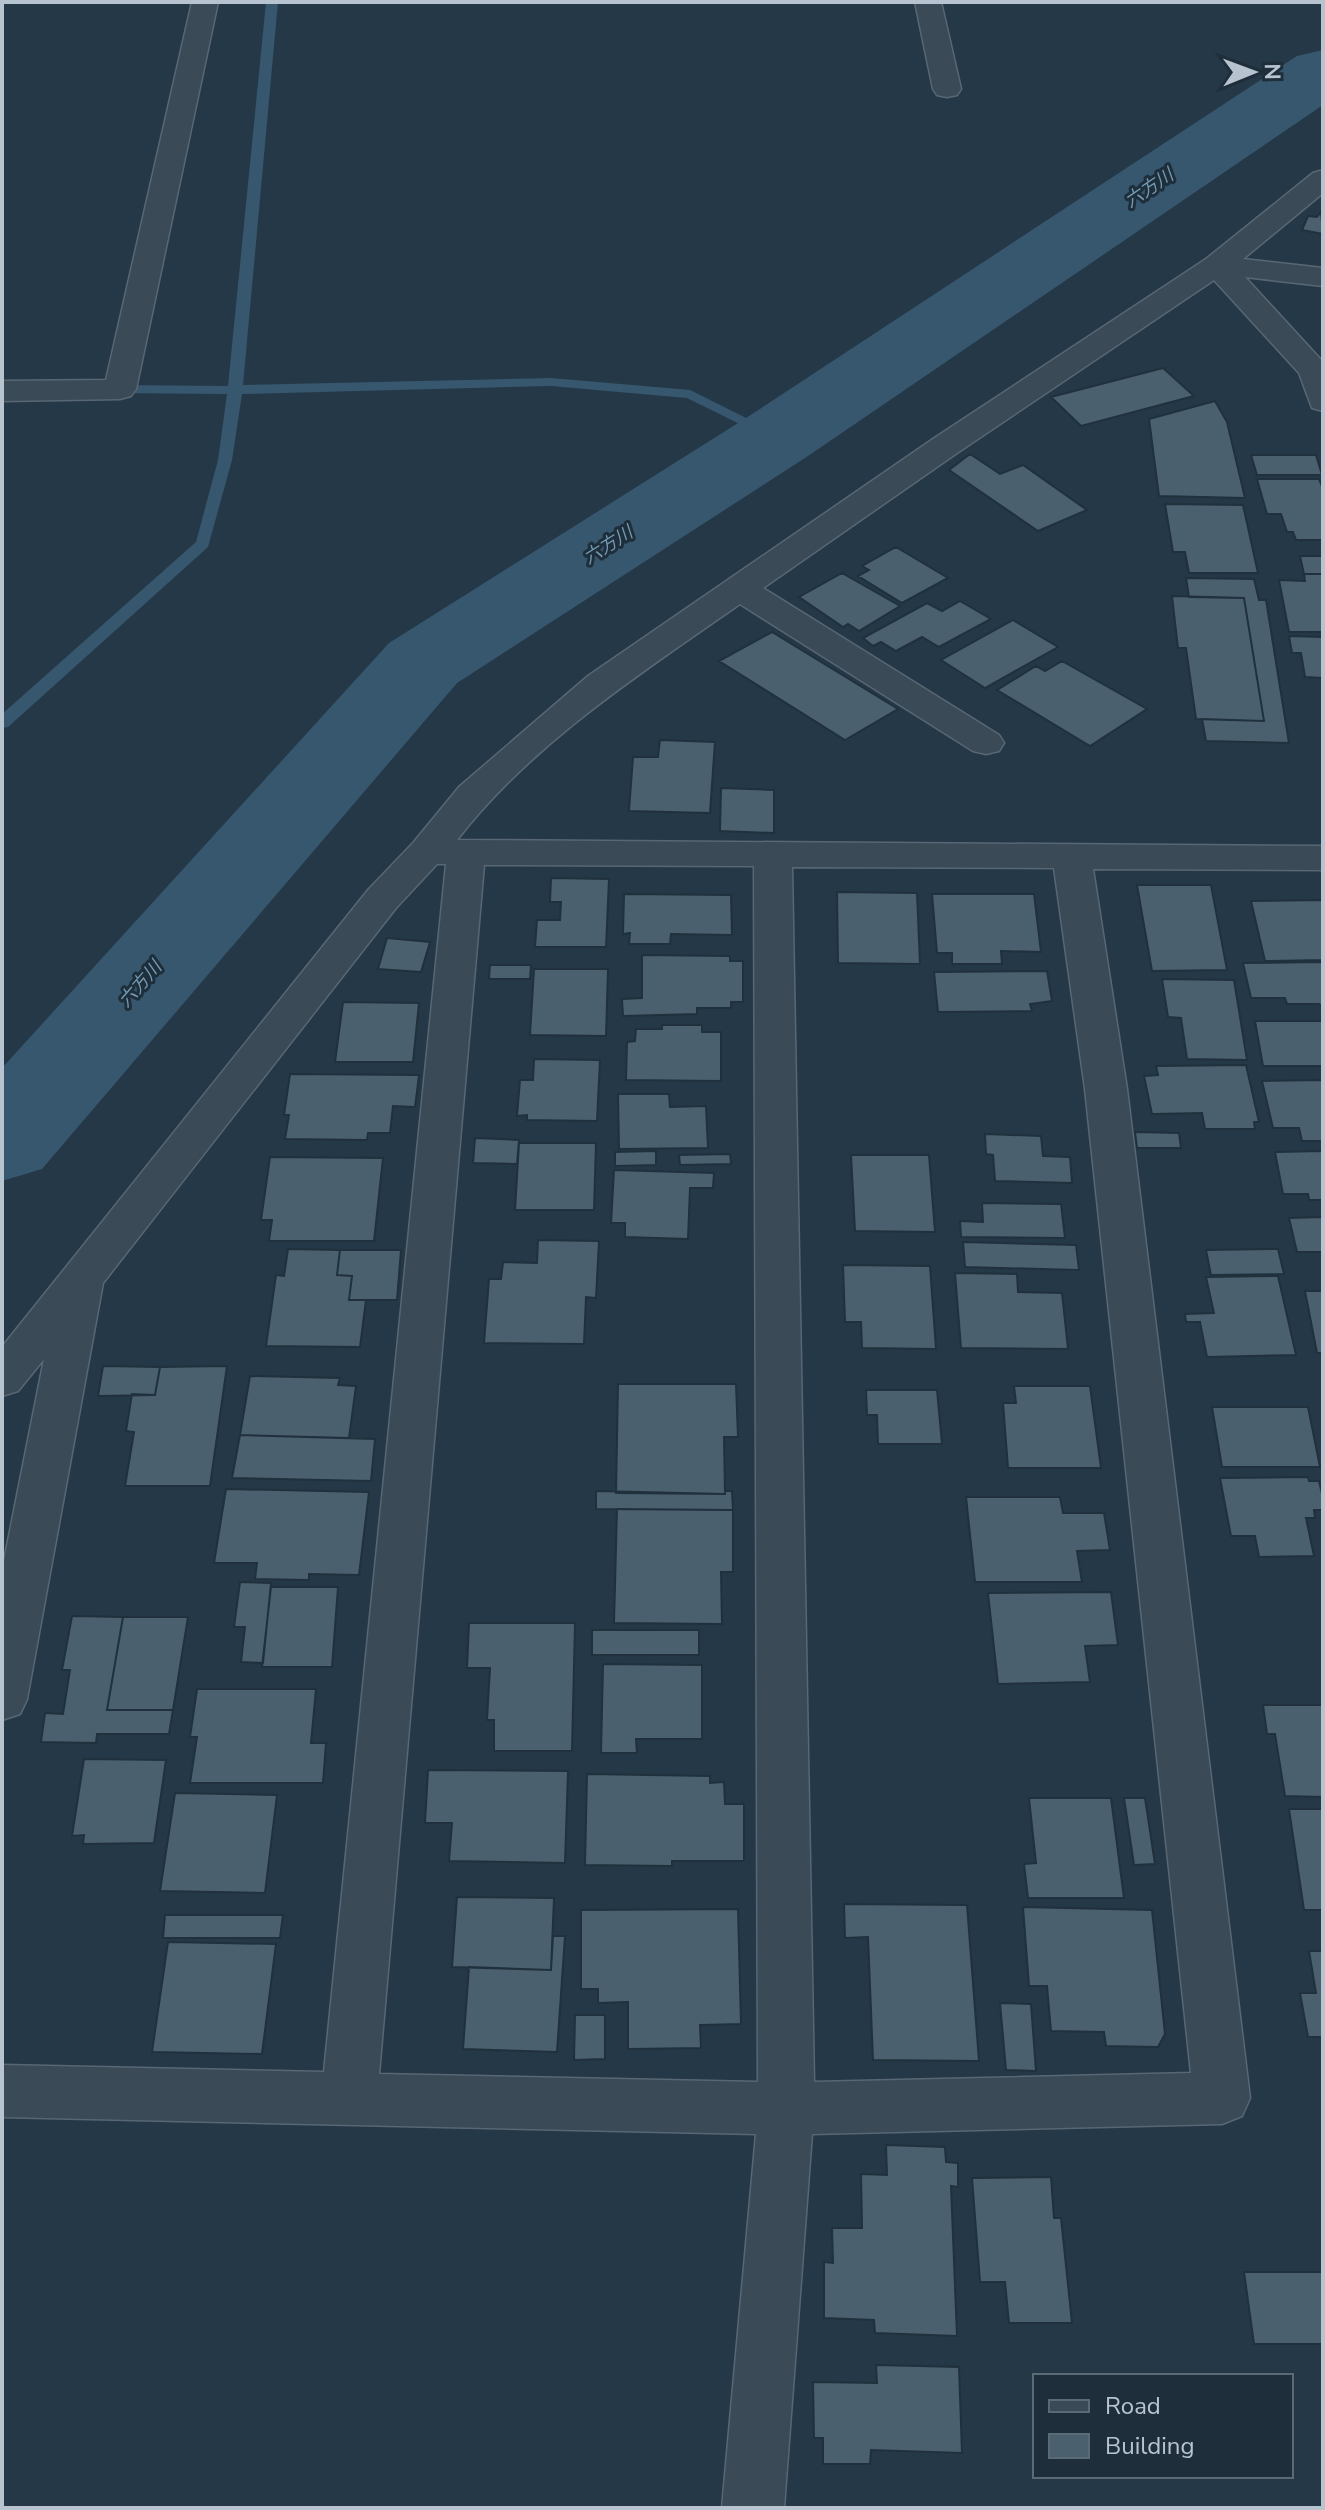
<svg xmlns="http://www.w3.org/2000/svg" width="1325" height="2510" viewBox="0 0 1325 2510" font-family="'Nunito Sans','Noto Sans JP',sans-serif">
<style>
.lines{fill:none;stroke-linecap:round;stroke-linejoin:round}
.stream{fill:#37576f;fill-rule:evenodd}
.river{fill:#37576f;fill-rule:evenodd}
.building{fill:#4b606f;stroke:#20313d;stroke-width:2}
.street-casing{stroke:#586773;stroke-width:3}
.street{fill:#3a4a56;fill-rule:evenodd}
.labels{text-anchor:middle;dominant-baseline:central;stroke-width:6;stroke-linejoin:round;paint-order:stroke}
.far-water-label{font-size:18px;font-style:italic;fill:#749ab5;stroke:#1e2f3b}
</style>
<rect width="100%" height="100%" fill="#253847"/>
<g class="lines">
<!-- stream -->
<path class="stream" d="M266 2H278L243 385 551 378 690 390 784 437 777 441 772 440 687 398 551 386 242 394 232 460 208 547 8 727 2 728V714L196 542 218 460 227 394 112 393 105 389 112 385 228 386Z"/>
<!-- river -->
<path class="river" d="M1323 50V105L808 456 457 683 42 1169 2 1181V1068L389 643 746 418 1297 56Z"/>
</g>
<!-- building -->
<path class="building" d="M1321 212 1323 234 1302 230 1308 216 1317 217Z
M1163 368 1194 396 1081 426 1051 397Z
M1215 401 1227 422 1245 498 1159 496 1149 419Z
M970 454 1000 474 1023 465 1087 510 1038 531 949 470Z
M1251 455H1316L1322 475H1257Z
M1257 479H1319L1323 489V540H1296L1293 532H1287L1281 514H1267Z
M1165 504 1243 505 1258 573H1189L1185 552H1173Z
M896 547 948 578 902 603 858 576 869 570 862 566Z
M1300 556H1323V574H1304Z
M842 573 900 606 859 631 848 624 843 627 799 597Z
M1304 574H1323V632H1289L1279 580 1305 581Z
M1186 578 1254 579 1259 600H1266L1289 743 1206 741 1202 719 1264 721 1244 598 1189 597Z
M1172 596 1244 598 1264 721 1196 719 1186 648H1178Z
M960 601 991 619 939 647 922 637 896 651 881 642 873 646 863 638 927 603 942 611Z
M1013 620 1058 647 985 688 941 660Z
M772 632 898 709 845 740 719 661Z
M1289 636 1323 637V678L1305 677 1301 653H1292Z
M1062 661 1147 709 1090 746 997 690 1036 666 1045 671Z
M660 740 715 742 710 813 629 811 633 757H658Z
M721 788 774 790V833L720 831Z
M551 878 609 879 606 947H535L537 920H560L561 902H550Z
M1137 885H1211L1227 970 1152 971Z
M837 892 917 893 920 964 838 963Z
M624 894 731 895 732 935 671 934 670 944H629L630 933 623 934Z
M932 894H1034L1041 952 1001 951 1002 964H952V953H937Z
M1323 900V960L1265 961 1251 901Z
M387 938 430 942 421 972 378 969Z
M642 955 730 956V961H743V1002H731V1008H697V1014L623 1016 622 999 642 998Z
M1323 962V1007L1319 1004H1287L1285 998H1251L1243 963Z
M490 965H531L530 979H489Z
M534 969H608L606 1036 530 1035Z
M1047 971 1052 1001 1030 1004 1032 1011 938 1012 934 972Z
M1162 979 1234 980 1247 1060 1187 1059 1181 1018 1168 1017Z
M343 1002 419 1003 413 1062H335Z
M1255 1021H1323V1066H1263Z
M662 1025H702V1032H721V1081L626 1080 627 1042 635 1041 636 1029H662Z
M534 1059 600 1060 597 1121 527 1120V1115L517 1116 520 1080H533Z
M1246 1065 1259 1122H1254L1255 1129H1205L1202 1113 1152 1114 1144 1076 1158 1075 1156 1066Z
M290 1074 419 1075 415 1107 393 1106 390 1133H368L367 1140 285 1139 289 1115H284Z
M1323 1080V1141H1302L1299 1128H1273L1262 1081Z
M618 1094H669L670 1107 706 1106 708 1148 619 1149Z
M1135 1132 1179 1133 1181 1148H1137Z
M985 1134 1041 1136 1043 1156 1070 1157 1072 1183 995 1181 993 1155 986 1154Z
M475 1138 519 1140 517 1164 473 1163Z
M519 1143H596L594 1210H515Z
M656 1151V1165L615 1166V1152Z
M1323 1151V1200H1309L1308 1194H1283L1275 1152Z
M730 1154 731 1164 680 1165 679 1155Z
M851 1155H929L935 1232 855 1231Z
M270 1157 383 1158 374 1241H269L272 1220H261Z
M614 1170 714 1173 713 1188H690L688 1239 625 1237V1223H611Z
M982 1203 1061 1204 1065 1238 961 1237 960 1221 983 1222Z
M1323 1217V1252H1297L1289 1218Z
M538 1240 599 1241 596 1298 586 1297 584 1344 484 1343 489 1279H501L503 1262 537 1263Z
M963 1242 1076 1245 1079 1270 965 1267Z
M288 1249 340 1250 337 1275 352 1276 349 1300H366L360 1347 266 1346 276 1275 284 1276Z
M1278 1249 1284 1274 1211 1275 1206 1250Z
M340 1250H401L397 1300H349L352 1276 337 1275Z
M843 1265 930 1266 936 1349 862 1348 861 1322H845Z
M955 1273 1017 1274 1018 1292 1062 1293 1068 1349 961 1348Z
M1278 1276 1296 1355 1207 1357 1200 1322H1186L1185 1314 1214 1313 1206 1277Z
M1305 1291H1323V1353H1317Z
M103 1366 160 1367 155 1395 98 1396Z
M227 1366 210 1486H125L134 1432 126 1431 132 1394 155 1395 160 1367Z
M250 1376 340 1378 338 1385 356 1386 349 1438 240 1435Z
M618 1384H736L738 1437H724L725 1494 616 1493Z
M1014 1386H1090L1101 1468H1008L1003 1403H1016Z
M866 1390H937L942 1444H878L877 1415H867Z
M1212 1407H1308L1320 1467H1222Z
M240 1435 375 1439 371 1481 232 1478Z
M1308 1477 1309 1481H1319L1323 1498V1510H1314L1315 1518H1306L1314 1556 1259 1557 1255 1536H1231L1220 1478Z
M226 1489 369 1492 359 1575 309 1574V1580L255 1579 257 1563H214Z
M596 1491 725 1494V1491H732L733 1510 596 1509Z
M966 1497H1060L1063 1513H1104L1110 1550 1077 1551 1082 1582H975Z
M617 1509 733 1510V1572H721L722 1624 614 1623Z
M240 1582 271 1583 263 1663 241 1662 245 1627H234Z
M271 1587H338L332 1667H262Z
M1111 1592 1118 1645 1085 1646 1090 1682 998 1684 988 1593Z
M72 1616 123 1617 107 1710H173L169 1734H97L96 1743 41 1742 45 1713 63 1714 70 1670H62Z
M123 1617H188L173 1710H107Z
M469 1623H575L572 1751H494V1720H487L490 1668H467Z
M592 1630H699V1655H592Z
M603 1664 702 1665V1739H636L637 1753H601Z
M197 1689H316L311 1743H326L323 1783H190L197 1737H190Z
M1263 1705H1323V1797L1285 1796 1275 1734H1267Z
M84 1759 166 1760 154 1843 83 1844 84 1835 72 1836Z
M428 1770 568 1771 565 1863 449 1861 452 1823H425Z
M587 1774 710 1776V1783L724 1782 725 1804H744V1861H672V1866L585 1865Z
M175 1793 277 1795 265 1893 160 1891Z
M1029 1798H1111L1124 1898H1028L1024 1864 1036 1863Z
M1124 1798H1145L1155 1864 1134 1865Z
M1289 1809H1323V1910H1304Z
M457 1897 554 1898 551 1970 452 1967Z
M844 1904 967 1905 979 2061 873 2060 868 1937 845 1938Z
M1023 1907 1152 1910 1165 2034 1158 2047 1106 2046 1104 2032 1051 2031 1047 1986H1029Z
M738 1909 741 2024 700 2025 701 2048 628 2049V2002L598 2003V1989H581V1910Z
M165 1915H283L280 1938H163Z
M553 1936H565L557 2052 463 2049 469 1967 551 1970Z
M168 1942 276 1944 262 2054 152 2052Z
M1309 1951H1323V2037H1308L1300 1993H1316Z
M1000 2003 1031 2004 1036 2071 1006 2070Z
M575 2015H605V2059L574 2060Z
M886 2145 945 2147 946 2162 958 2163V2187L951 2186 957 2336 875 2333 874 2320 824 2318V2262L833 2263 832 2228H862L861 2174 887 2175Z
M1051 2177 1054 2218H1061L1072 2323H1009L1005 2282H980L972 2178Z
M1244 2272H1323V2344H1254Z
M876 2365 959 2367 962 2453 871 2450 870 2464H823V2438H814L813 2382 877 2383Z"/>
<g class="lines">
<defs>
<path id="street" d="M192 2H218L136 389 131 396 120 399 2 401V381L106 380Z
M915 2H941L961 89 957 95 947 97 937 95 933 89Z
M1323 170V193L1243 259 1323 268V286L1245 277 1323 362V411L1312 408 1299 373 1214 280 957 453 763 588 999 735 1004 743 999 751 986 754 973 751 740 604C641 673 531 744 457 840L1323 846V870L1093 869 1127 1089 1250 2098 1242 2116 1222 2124 812 2134 784 2508H722L756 2134 2 2117V2065L324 2072 446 864H437L396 908 103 1283 27 1699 20 1714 2 1720V1571L44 1359 18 1391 2 1396V1347L368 890 413 843 459 787 588 676 933 439 1206 259 1313 173ZM484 865 754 866 758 2082 379 2074ZM792 867 1054 868 1085 1089 1191 2073 814 2082Z"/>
</defs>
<!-- street casing -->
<use href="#street" class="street-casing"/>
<!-- street -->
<use href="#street" class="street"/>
</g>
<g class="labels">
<!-- far-water labels -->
<g class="far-water-label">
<text transform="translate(1149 188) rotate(-34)">六方川</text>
<text transform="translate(608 545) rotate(-32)">六方川</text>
<text transform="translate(140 984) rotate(-49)">六方川</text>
</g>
</g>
<!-- border -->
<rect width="1325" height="2510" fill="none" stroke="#b7c4cf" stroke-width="8"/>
<!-- legend -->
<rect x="1033" y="2374" width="260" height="104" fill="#1e2f3b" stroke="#5b6b76" stroke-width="2"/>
<rect x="1049" y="2400" width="40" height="12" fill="#3a4a56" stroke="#5b6b76" stroke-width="2"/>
<text x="1105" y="2414" font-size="24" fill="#b7c4cf">Road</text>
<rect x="1049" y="2434" width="40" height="24" fill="#4b606f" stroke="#5b6b76" stroke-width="2"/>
<text x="1105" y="2454" font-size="24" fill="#b7c4cf">Building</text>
<!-- north arrow -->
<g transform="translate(1253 72) rotate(89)" stroke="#1e2f3b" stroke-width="6" paint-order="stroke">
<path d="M0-6L14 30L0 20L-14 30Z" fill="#b7c4cf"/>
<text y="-12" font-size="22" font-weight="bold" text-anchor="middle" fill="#b7c4cf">N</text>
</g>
</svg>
